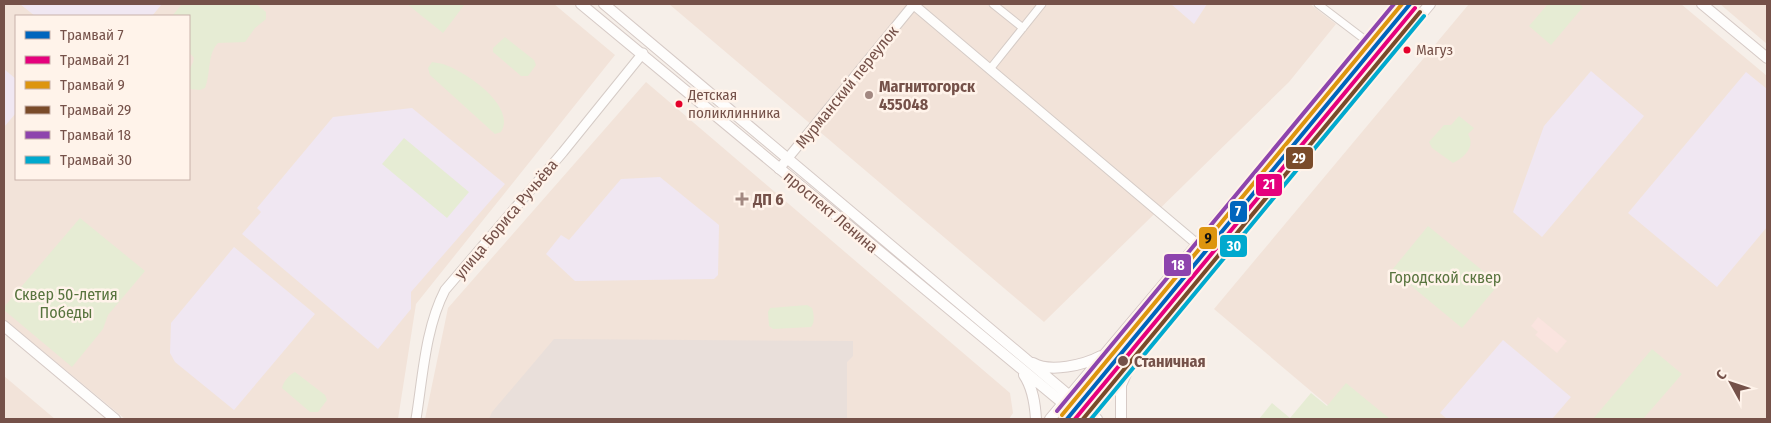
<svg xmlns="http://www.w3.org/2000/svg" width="1771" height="423" viewBox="0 0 1771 423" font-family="'Fira Sans Condensed',sans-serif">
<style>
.residential{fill:#f2e3d9;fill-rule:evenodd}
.commercial{fill:#fae4df}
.industrial{fill:#e9dfda}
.education{fill:#f0e7f2}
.green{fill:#e6ecd4}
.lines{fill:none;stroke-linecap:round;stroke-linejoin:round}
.minor-casing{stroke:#d5cbc6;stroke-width:9}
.tertiary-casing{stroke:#d5cbc6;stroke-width:11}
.secondary-casing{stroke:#d6cac6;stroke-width:12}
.minor{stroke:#fefdfc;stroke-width:7}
.tertiary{stroke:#fefdfc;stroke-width:9}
.secondary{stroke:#fefdfc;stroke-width:10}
.tram-1-casing{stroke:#fff3ea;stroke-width:8}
.tram-2-casing{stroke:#fff3ea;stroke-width:8}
.tram-3-casing{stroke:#fff3ea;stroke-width:8}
.tram-4-casing{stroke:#fff3ea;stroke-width:8}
.tram-5-casing{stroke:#fff3ea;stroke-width:8}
.tram-6-casing{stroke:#fff3ea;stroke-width:8}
.tram-1{stroke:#0065bd;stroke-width:4}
.tram-2{stroke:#e5007d;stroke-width:4}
.tram-3{stroke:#dd950f;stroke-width:4}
.tram-4{stroke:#7a4b2a;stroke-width:4}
.tram-5{stroke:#8e44ad;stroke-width:4}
.tram-6{stroke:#00a9ce;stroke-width:4}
.bus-dot{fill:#e4002b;stroke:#fff3ea;stroke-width:2}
.poi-dot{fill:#a28881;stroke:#fff3ea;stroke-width:2}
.stop-dot{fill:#755149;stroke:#fff3ea;stroke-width:2}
.labels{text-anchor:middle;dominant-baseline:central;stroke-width:5;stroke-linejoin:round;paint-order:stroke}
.bus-label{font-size:15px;fill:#755149;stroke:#fff3ea;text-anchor:start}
.poi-label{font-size:16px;font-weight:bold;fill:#755149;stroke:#fff3ea;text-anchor:start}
.street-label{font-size:16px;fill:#755149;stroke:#fff3ea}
.park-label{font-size:16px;fill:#58743e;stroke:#fff3ea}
.stop-label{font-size:16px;font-weight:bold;fill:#755149;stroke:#fff3ea;text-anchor:start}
.line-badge{stroke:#fff3ea;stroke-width:2}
.badge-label{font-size:14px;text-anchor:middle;font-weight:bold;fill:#fff}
.pale-badge-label{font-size:14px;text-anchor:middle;font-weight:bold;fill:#111}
</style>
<rect width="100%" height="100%" fill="#f6efe9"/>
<!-- residential -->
<path class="residential" d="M4 4H554L615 55 416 304 398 419H125L4 319ZM16 16H189V179H16Z
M669 4H905L918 15 920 4H1310L1336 24 1289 82 1044 322Z
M1469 4H1681L1767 76V419H1344L1214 309Z
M1720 4H1767V44Z
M646 82 1010 393 1013 413 1009 419H425L448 308Z
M4 376 55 419H4Z"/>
<!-- commercial -->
<path class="commercial" d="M1538 317 1567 341 1557 353 1535 335 1538 332 1531 326Z"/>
<!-- industrial -->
<path class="industrial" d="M554 339 853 341V356L847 362V419H489L492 412Z"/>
<!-- education -->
<path class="education" d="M20 4H162L152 16H35Z
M1171 4H1207L1194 24Z
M4 69 16 79V113L4 127Z
M1591 71 1644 116 1542 237 1513 212 1544 126Z
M1746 72 1767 89V227L1717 287 1628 213Z
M412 108 505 184 411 292V309L378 349 242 234 261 212 257 208 333 117Z
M660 177 719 225 718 275 714 279 575 281 546 254 561 235 569 240 621 179Z
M234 247 315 314 234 410 175 362 170 353 171 323Z
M1503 340 1571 397 1552 419H1447L1440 413Z"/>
<!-- green -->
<path class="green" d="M182 4H256L266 12V19L255 28 245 42 218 43C207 54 211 74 205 88L200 90 189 89V71L193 62 194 58 189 52V16H172Z
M407 4H465L443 33Z
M1548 4H1579L1583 7 1551 45 1529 26Z
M505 37 534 60 536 65 528 76H521L493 52V48Z
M432 62C435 63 440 63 443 64 465 71 517 106 501 132L495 134 430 75 428 68Z
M1459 116 1474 128 1468 134C1476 147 1464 157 1453 163L1432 148 1429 142 1444 125H1451Z
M404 138 469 192 447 218 382 164Z
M80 218 145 271 108 315 103 329 72 367 4 310V307Z
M1428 226 1499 284 1462 328 1392 270Z
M807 305 812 308C814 314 815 322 811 327L773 329 769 326 768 312 770 308Z
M1652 349 1682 374 1643 419H1593Z
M295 372 325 395 327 400 318 412H310L282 388C283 382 290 374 295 372Z
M1346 383 1390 419H1259L1272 403 1290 418 1311 393 1327 406Z"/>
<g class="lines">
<defs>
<path id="minor" d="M993 4 1023 28
M1318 4 1368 42
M990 69 1042 4"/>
<path id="tertiary" d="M914 5 1197 244
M779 169 914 4
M416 419C423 376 425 329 445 290L563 152 643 53"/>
<path id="secondary" d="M581 4 1082 419
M604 4 1097 419
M1702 4 1767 58
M4 326 115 419
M1033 363C1050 373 1084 365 1101 356
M1024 375C1033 388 1035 404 1036 419
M1050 419 1400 4
M1086 419 1179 304 1430 4
M1121 419V385L1126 374"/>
</defs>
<!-- minor casing -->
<use href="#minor" class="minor-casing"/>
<!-- tertiary casing -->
<use href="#tertiary" class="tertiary-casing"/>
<!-- secondary casing -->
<use href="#secondary" class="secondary-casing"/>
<!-- minor -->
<use href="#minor" class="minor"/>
<!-- tertiary -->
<use href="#tertiary" class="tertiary"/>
<!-- secondary -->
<use href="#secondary" class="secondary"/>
<defs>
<path id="tram-1" d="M1067 419 1410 4"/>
<path id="tram-2" d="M1075 419 1415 8"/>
<path id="tram-3" d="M1062 415 1402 4"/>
<path id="tram-4" d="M1083 419 1420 12"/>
<path id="tram-5" d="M1057 411 1394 4"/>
<path id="tram-6" d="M1091 419 1424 16"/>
</defs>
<!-- tram-1 casing -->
<use href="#tram-1" class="tram-1-casing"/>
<!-- tram-2 casing -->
<use href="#tram-2" class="tram-2-casing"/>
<!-- tram-3 casing -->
<use href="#tram-3" class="tram-3-casing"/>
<!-- tram-4 casing -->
<use href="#tram-4" class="tram-4-casing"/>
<!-- tram-5 casing -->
<use href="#tram-5" class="tram-5-casing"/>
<!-- tram-6 casing -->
<use href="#tram-6" class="tram-6-casing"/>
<!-- tram-1 -->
<use href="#tram-1" class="tram-1"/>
<!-- tram-2 -->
<use href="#tram-2" class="tram-2"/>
<!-- tram-3 -->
<use href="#tram-3" class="tram-3"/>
<!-- tram-4 -->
<use href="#tram-4" class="tram-4"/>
<!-- tram-5 -->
<use href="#tram-5" class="tram-5"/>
<!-- tram-6 -->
<use href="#tram-6" class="tram-6"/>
</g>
<!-- markers -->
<g class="bus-dot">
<circle cx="1407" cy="50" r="4.5"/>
<circle cx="679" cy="104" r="4.5"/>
</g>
<g class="poi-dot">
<circle cx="869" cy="95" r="5"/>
<path d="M739.5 191.5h5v5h5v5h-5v5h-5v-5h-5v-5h5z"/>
</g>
<circle class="stop-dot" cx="1123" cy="361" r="6"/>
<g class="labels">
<!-- bus labels -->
<g class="bus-label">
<text x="1416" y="50">Магуз</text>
<text x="688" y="95">Детская<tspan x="688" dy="18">поликлинника</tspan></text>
</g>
<!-- poi labels -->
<g class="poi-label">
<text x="879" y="86">Магнитогорск<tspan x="879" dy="18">455048</tspan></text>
<text x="753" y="199">ДП 6</text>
</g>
<!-- street labels -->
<g class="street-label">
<text transform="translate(847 87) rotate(-51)">Мурманский переулок</text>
<text transform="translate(831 212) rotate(40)">проспект Ленина</text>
<text transform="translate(506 219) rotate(-50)">улица Бориса Ручьёва</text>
</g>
<!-- park labels -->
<g class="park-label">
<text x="1445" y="277">Городской сквер</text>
<text x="66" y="294">Сквер 50-летия<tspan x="66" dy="18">Победы</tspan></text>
</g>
<!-- stop labels -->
<g class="stop-label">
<text x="1134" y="361">Станичная</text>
</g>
</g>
<g class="line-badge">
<rect x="1285" y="146" width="29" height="24" rx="5" fill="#7a4b2a"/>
<rect x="1255" y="173" width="28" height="24" rx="5" fill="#e5007d"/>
<rect x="1229" y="200" width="19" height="23" rx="5" fill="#0065bd"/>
<rect x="1198" y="226" width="20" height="24" rx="5" fill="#dd950f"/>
<rect x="1219" y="234" width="29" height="24" rx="5" fill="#00a9ce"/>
<rect x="1163" y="253" width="29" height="24" rx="5" fill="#8e44ad"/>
</g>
<g class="badge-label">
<text x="1299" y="163">29</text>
<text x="1269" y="189">21</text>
<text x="1238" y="216">7</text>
<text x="1234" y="251">30</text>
<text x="1178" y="270">18</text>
</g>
<g class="pale-badge-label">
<text x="1208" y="243">9</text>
</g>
<!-- border -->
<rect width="1771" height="423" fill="none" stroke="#755149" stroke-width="10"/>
<!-- legend -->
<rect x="15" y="15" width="175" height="165" fill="#fff3ea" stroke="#c8b2aa"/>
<rect x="25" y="31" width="25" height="8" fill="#0065bd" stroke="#c8b2aa"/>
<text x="60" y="40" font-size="15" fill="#755149">Трамвай 7</text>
<rect x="25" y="56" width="25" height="8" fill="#e5007d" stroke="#c8b2aa"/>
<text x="60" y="65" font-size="15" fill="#755149">Трамвай 21</text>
<rect x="25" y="81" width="25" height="8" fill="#dd950f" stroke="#c8b2aa"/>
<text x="60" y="90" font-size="15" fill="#755149">Трамвай 9</text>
<rect x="25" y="106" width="25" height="8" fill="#7a4b2a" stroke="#c8b2aa"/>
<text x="60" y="115" font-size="15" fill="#755149">Трамвай 29</text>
<rect x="25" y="131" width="25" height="8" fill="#8e44ad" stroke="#c8b2aa"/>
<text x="60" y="140" font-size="15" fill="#755149">Трамвай 18</text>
<rect x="25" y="156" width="25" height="8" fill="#00a9ce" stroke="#c8b2aa"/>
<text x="60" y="165" font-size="15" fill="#755149">Трамвай 30</text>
<!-- north arrow -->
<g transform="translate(1731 383) rotate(310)" stroke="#fff3ea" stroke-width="4" paint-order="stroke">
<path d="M0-4L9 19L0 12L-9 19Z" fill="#755149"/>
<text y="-8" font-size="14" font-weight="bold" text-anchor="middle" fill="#755149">С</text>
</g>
</svg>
